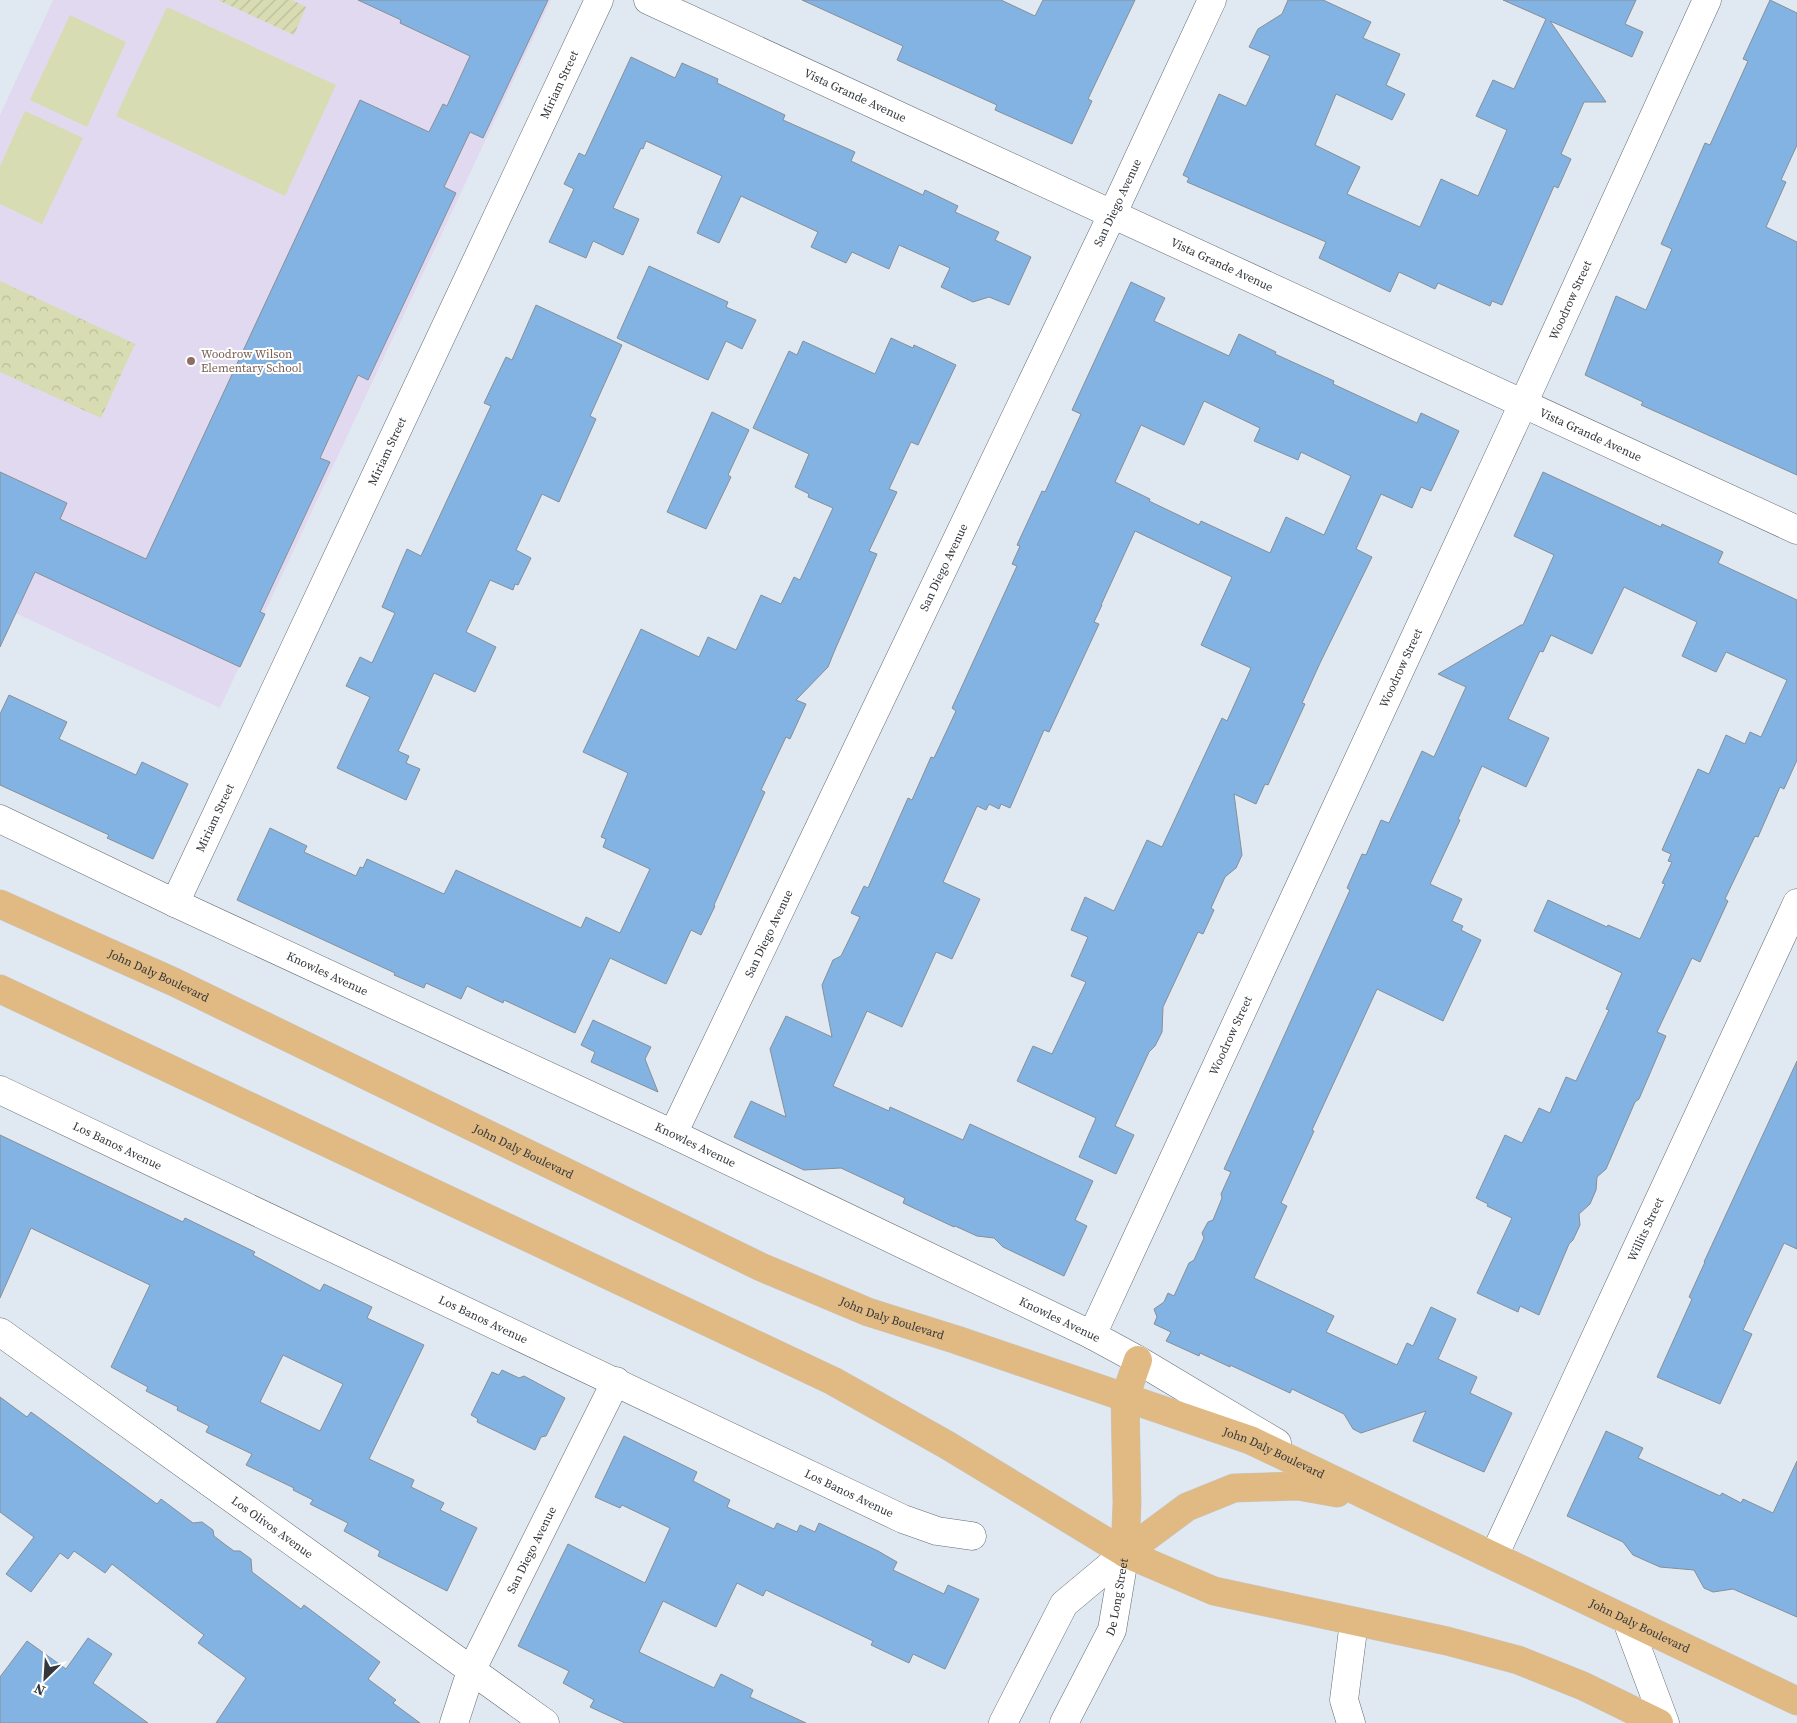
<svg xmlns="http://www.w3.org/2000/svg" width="1797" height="1723" viewBox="0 0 1797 1723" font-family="'Source Serif 4',serif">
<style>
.education{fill:#e1d9ef}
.grass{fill:#d7dcb2}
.park{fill:url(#park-crowns)}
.garden{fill:url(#garden-furrows)}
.building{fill:#82b3e3;stroke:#878f97;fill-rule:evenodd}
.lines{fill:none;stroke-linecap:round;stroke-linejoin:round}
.minor-casing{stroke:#636b72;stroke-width:29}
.major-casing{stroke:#c6c7c8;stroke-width:29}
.minor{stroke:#fff;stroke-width:28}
.major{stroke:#e1b982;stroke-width:28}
.education-dot{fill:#8d6e63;stroke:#fff;stroke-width:2}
.labels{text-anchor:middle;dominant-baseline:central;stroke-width:4;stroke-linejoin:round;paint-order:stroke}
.street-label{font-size:12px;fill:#34373b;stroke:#fff}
.education-label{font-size:12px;fill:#785e54;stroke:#fff;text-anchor:start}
</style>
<defs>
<pattern id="park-crowns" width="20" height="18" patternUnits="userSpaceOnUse" patternTransform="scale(1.25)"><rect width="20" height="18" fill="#d7dcb2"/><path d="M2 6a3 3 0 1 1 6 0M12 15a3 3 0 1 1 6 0" fill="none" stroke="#b9bd9a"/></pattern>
<pattern id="garden-furrows" width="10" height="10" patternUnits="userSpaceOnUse" patternTransform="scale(1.25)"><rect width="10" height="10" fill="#d7dcb2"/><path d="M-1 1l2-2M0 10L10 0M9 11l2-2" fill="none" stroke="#b9bd9a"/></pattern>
</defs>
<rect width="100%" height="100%" fill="#e0e9f2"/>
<!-- education -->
<path class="education" d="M53 0H551L220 708 0 606V115Z"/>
<!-- grass -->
<path class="grass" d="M167 7 336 85 285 196 116 116Z
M70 15 126 42 87 127 30 100Z
M25 111 83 138 42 224 0 204V166Z"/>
<!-- park -->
<path class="park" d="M0 281 135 344 101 418 0 372Z"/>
<!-- garden -->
<path class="garden" d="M218 0H292L306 7 294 35Z"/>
<!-- building -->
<path class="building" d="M358 0H548L483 138 470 132 444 187 456 193 368 380 358 375 320 458 330 462 260 612 265 614 240 667 35 572 0 647V472L67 503 60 519 146 559 360 100 429 132 443 104 447 106 470 56 400 23 401 20Z
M802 0H1001L1035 16 1043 0H1135L1088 99 1092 101 1072 144 995 110 997 105 897 60 903 46Z
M1288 0H1323L1371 22 1363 38 1400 54 1386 85 1405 94 1392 120 1336 94 1315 145 1360 167 1347 194 1420 227 1441 179 1478 196 1507 130 1476 116 1493 80 1514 89 1546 19 1503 0H1636L1625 24 1643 32 1632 57 1550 21 1606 102H1584L1561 154 1571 159 1558 188 1554 186 1502 305 1492 301 1490 306 1438 283 1435 289 1399 272 1390 292 1319 258 1326 242 1187 182 1189 178 1183 175 1219 94 1246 106 1270 56 1249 47 1258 29 1282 14Z
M1770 0 1797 13V145L1781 180 1786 182 1766 227 1797 242V475L1641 405 1643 402 1585 375 1616 296 1646 310 1672 249 1661 244 1705 143 1710 145 1748 61 1743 59Z
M631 57 675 78 682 63 718 79 717 83 785 115 783 120 855 152 851 161 923 195 925 190 958 206 955 212 999 232 995 240 1031 257 1009 305 989 297 973 302 941 287 950 268 899 245 889 269 852 252 846 263 811 247 818 232 741 196 719 243 697 233 722 176 646 141 643 149 641 148 613 208 639 219 623 255 593 241 586 258 549 242 574 189 564 184 579 153 585 156Z
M649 266 728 302 726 307 756 320 742 349 726 341 708 380 617 338Z
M1131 282 1165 298 1154 321 1229 356 1239 334 1276 352 1275 354 1334 381 1333 384 1417 423 1421 413 1459 431 1431 491 1421 487 1412 508 1381 494 1356 549 1372 557 1320 663 1302 703 1305 704 1268 785 1265 784 1256 804 1234 794 1242 855 1236 868 1225 877 1211 908 1214 910 1203 934 1198 932 1163 1007 1162 1032 1155 1046 1149 1052 1115 1126 1134 1135 1116 1174 1079 1157 1096 1118 1017 1081 1033 1046 1052 1054 1086 982 1071 976 1088 937 1071 930 1085 897 1114 911 1147 840 1162 847 1222 718 1227 721 1251 668 1201 645 1232 577 1135 531 1101 605H1102L1094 622 1099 624 1049 732 1044 730 1010 808 1001 804 999 809 989 804 986 810 977 806 943 882 980 899 952 959 936 952 902 1027 867 1011 833 1086 889 1111 890 1107 963 1140 970 1124 1093 1181 1075 1220 1087 1226 1064 1276 1003 1247 994 1238 977 1236 955 1226 954 1227 903 1203 905 1198 841 1168 804 1170 734 1137 751 1101 786 1117 770 1049 786 1016 832 1037 822 985 833 960 841 956 860 917 851 913 864 886 868 888 908 798 912 800 931 757 934 758 956 711 952 708 1017 566 1012 564 1020 546 1017 545 1042 491 1045 492 1081 414 1072 410ZM1204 401 1260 428 1254 441 1298 460 1301 452 1351 476 1324 535 1286 517 1270 553 1201 521 1199 525 1149 501 1150 499 1115 482 1141 425 1184 445Z
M536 305 622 345 590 416 596 419 559 502 542 494 516 550 531 558 518 585 515 584 513 590 490 580 466 632 496 647 475 692 434 673 398 751 409 756 406 763 420 769 406 800 337 768 370 697 346 686 360 657 372 663 395 613 382 607 400 565 407 549 421 556 491 406 484 403 506 357 512 360Z
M891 338 913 348 914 345 956 365 918 445 911 442 889 489 897 492 869 551 877 554 834 652 828 667 796 700 806 704 790 739 786 737 761 790 765 792 714 905 715 906 701 935 691 930 666 984 610 958 575 1033 504 1000 503 1003 467 986 461 999 426 983 424 988 394 975 395 973 237 900 270 828 307 846 304 852 356 876 360 867 363 868 367 859 444 894 456 870 581 928 586 917 620 933 650 869 603 847 606 839 601 837 628 773 583 752 641 629 699 657 708 637 736 650 761 595 781 604 794 577 800 580 833 508 808 497 809 494 795 487 809 454 753 428 789 351 797 355 803 341 875 374Z
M712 412 749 430 728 475 731 477 706 529 667 512Z
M1543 472 1661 527 1662 524 1723 552 1718 563 1797 600V760L1784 789 1780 787 1758 837 1755 836 1725 899 1728 901 1700 962 1692 958 1657 1032 1666 1036 1639 1099 1635 1102 1606 1169 1597 1177 1596 1190 1590 1204 1579 1214 1580 1225 1573 1240 1569 1244 1539 1315 1520 1306 1518 1312 1477 1293 1512 1218 1487 1206 1488 1204 1476 1198 1505 1135 1522 1143 1539 1108 1550 1113 1566 1077 1576 1081 1609 1010 1606 1009 1622 973 1534 931 1548 900 1607 927 1608 925 1640 939 1665 884 1662 883 1672 862 1668 861 1671 854 1662 850 1698 769 1709 774 1726 735 1745 744 1750 732 1761 737 1787 680 1726 652 1716 672 1682 656 1697 622 1624 587 1592 654 1551 635 1543 652 1540 651 1508 719 1549 738 1526 787 1482 766 1458 819 1460 820 1430 884 1462 899 1452 921 1463 926 1461 930 1481 940 1443 1021 1377 989 1312 1130 1314 1131 1281 1203 1287 1206 1254 1278 1334 1316 1326 1332 1397 1365 1407 1343 1413 1346 1431 1307 1456 1319 1438 1359 1477 1377 1470 1393 1512 1413 1484 1472 1413 1441 1426 1411 1361 1433 1353 1429 1344 1414 1292 1389 1290 1393 1230 1365V1367L1200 1353 1199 1356 1166 1341 1171 1332 1154 1324 1157 1317 1154 1309 1164 1302 1168 1293 1174 1296 1189 1263 1194 1260 1204 1238 1202 1233 1208 1222 1213 1220 1222 1198 1221 1194 1231 1172 1224 1169 1350 890 1347 888 1362 854 1366 855 1381 820 1389 823 1422 751 1434 757 1466 687 1438 674 1521 625H1523L1554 555 1514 536Z
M9 695 67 722 59 739 136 775 142 762 188 784 153 859 107 838 109 835 0 785V714Z
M593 1020 651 1047 645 1059 658 1092 591 1062 595 1052 581 1045Z
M1797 1061V1249L1784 1243 1743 1330 1752 1334 1720 1404 1657 1377 1692 1299 1689 1297 1705 1262H1704Z
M0 1135 183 1222 185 1218 255 1252 253 1255 320 1291 324 1284 372 1307 367 1318 424 1345 369 1459 414 1480 411 1487 444 1503 440 1510 477 1528 447 1591 378 1556 380 1551 344 1531 348 1523 310 1504 313 1500 293 1490 294 1488 246 1465 252 1454 206 1432 209 1426 177 1410 178 1407 146 1391 148 1387 111 1367 150 1285 31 1228 0 1298ZM283 1355 343 1384 320 1431 260 1402Z
M502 1370 519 1378 524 1376 565 1398 546 1436 541 1437 535 1450 477 1422 478 1419 471 1415 492 1372 499 1375Z
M0 1397 27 1417 31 1412 157 1504 161 1499 193 1523 202 1522 213 1530 214 1536 227 1546 234 1551H240L251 1559 252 1572 301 1609 304 1605 380 1662 368 1679 396 1700 393 1703 420 1723H216L246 1678 198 1643 204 1635 112 1564 105 1573 74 1551 68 1559 60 1553 31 1592 6 1574 34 1537 0 1512Z
M1606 1431 1643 1448 1638 1458 1720 1496 1722 1493 1741 1503 1743 1499 1773 1513 1797 1461V1617L1733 1589 1713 1592 1704 1588 1694 1570 1660 1567 1633 1555 1623 1542 1567 1516Z
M624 1436 697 1472 693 1481 730 1500 727 1507 774 1529 777 1523 797 1532 800 1525 815 1532 819 1523 878 1551 897 1562 893 1570 944 1594 948 1585 979 1599 945 1669 913 1654 909 1663 871 1645 873 1641 766 1590 763 1596 737 1583 716 1627 663 1601 639 1652 714 1688 721 1674 753 1690 750 1697 806 1723H625L590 1707 594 1700 563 1683 569 1671 518 1646 568 1544 645 1583 670 1528 622 1505 620 1508 595 1497Z
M88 1638 112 1654 93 1683 148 1723H0V1677L27 1641 66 1669Z"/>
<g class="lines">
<defs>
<g id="minor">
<path id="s1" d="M648 0 1797 530"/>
<path id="s2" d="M0 819 175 903 673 1134 1092 1335 1138 1360 1277 1443"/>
<path id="s3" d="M175 903 599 0"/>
<path id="s4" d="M0 1090 903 1519 937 1531 972 1536"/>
<path id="s5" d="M673 1134 1112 215 1212 0"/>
<path id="s6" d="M0 1332 545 1723"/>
<path id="s7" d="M1092 1335 1523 404 1707 0"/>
<path id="s8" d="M1494 1556 1797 903"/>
<path d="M1627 1621 1665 1723"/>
<path id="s9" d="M454 1723 471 1671 616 1381"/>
<path d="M1003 1723 1064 1604 1125 1553"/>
<path id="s10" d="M1064 1723 1112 1630 1125 1553"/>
<path d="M1351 1723 1344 1700 1354 1622"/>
</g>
<g id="major">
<path id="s11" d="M0 904 174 982 761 1267 868 1312 957 1340 1250 1440 1797 1701"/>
<path d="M0 989 833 1381 947 1445 1125 1553 1214 1591 1447 1641 1518 1660 1583 1686 1659 1723"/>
<path d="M1125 1553 1187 1507 1234 1488 1298 1486 1337 1493"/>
<path d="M1125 1553 1127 1503 1125 1397 1138 1360"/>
</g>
</defs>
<!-- minor casing -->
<use href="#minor" class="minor-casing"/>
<!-- major casing -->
<use href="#major" class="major-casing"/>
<!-- minor -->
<use href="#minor" class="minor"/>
<!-- major -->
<use href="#major" class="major"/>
</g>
<!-- markers -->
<circle class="education-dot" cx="191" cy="361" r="5"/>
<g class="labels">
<!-- street labels -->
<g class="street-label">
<text stroke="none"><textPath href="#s3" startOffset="904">Miriam Street</textPath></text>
<text stroke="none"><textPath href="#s1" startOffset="228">Vista Grande Avenue</textPath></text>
<text stroke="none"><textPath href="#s5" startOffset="1032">San Diego Avenue</textPath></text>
<text stroke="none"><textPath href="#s1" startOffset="632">Vista Grande Avenue</textPath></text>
<text stroke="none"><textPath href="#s7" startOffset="1140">Woodrow Street</textPath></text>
<text stroke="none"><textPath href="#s1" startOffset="1038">Vista Grande Avenue</textPath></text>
<text stroke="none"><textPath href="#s3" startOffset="499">Miriam Street</textPath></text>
<text stroke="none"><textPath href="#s5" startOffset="628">San Diego Avenue</textPath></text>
<text stroke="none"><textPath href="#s7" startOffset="735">Woodrow Street</textPath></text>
<text stroke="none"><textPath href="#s3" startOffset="94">Miriam Street</textPath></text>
<text stroke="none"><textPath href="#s5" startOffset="222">San Diego Avenue</textPath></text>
<text stroke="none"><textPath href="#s2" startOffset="362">Knowles Avenue</textPath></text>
<text stroke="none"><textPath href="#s11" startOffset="174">John Daly Boulevard</textPath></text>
<text stroke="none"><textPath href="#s7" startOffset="330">Woodrow Street</textPath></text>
<text stroke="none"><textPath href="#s2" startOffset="768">Knowles Avenue</textPath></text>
<text stroke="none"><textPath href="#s4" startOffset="130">Los Banos Avenue</textPath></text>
<text stroke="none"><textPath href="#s11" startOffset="579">John Daly Boulevard</textPath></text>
<text stroke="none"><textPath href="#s8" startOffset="360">Willits Street</textPath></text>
<text stroke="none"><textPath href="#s11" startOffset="984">John Daly Boulevard</textPath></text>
<text stroke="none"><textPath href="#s4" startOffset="535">Los Banos Avenue</textPath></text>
<text stroke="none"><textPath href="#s2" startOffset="1172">Knowles Avenue</textPath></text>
<text stroke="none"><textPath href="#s11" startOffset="1389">John Daly Boulevard</textPath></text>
<text stroke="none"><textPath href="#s4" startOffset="940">Los Banos Avenue</textPath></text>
<text stroke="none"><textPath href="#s6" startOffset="335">Los Olivos Avenue</textPath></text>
<text stroke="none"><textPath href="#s9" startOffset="190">San Diego Avenue</textPath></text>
<text stroke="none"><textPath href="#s10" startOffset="138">De Long Street</textPath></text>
<text stroke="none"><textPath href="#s11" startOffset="1794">John Daly Boulevard</textPath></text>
</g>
<!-- education labels -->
<g class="education-label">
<text x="201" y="354">Woodrow Wilson<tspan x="201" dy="14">Elementary School</tspan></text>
</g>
</g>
<!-- north arrow -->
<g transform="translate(45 1678) rotate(205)" stroke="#ffffff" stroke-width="4" paint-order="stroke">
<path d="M0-4L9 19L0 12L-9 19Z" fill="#34373b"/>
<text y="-8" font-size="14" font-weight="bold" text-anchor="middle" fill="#34373b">N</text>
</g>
</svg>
